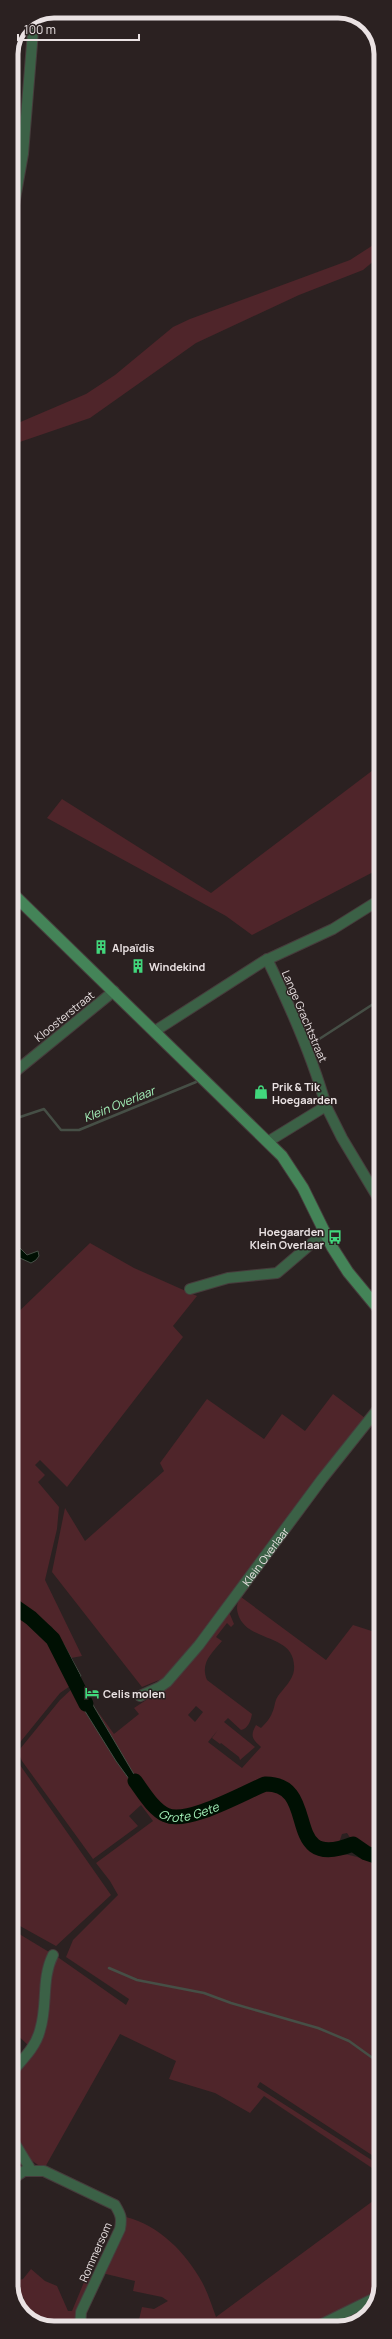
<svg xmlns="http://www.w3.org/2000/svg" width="392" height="2339" viewBox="0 0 392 2339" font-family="Manrope,sans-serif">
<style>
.green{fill:#4f252a;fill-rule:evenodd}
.water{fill:#001003;stroke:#464f46}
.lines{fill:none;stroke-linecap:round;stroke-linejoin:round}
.stream{stroke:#464f46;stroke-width:2.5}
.river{stroke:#001003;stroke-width:15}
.minor-casing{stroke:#463c3c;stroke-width:12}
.secondary-casing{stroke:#463c3c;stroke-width:13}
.minor{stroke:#3b6146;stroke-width:10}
.secondary{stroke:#448458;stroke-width:11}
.labels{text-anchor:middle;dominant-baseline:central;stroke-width:3;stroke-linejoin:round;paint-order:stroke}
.poi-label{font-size:11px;font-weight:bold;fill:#eae2e3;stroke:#2b2121;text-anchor:start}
.street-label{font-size:11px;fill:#eae2e3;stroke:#2b2121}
.water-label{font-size:12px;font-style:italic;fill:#a6f5bc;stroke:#2b2121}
.rim{fill:none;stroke:#eae2e3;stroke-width:5}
</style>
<rect width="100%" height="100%" fill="#2b2121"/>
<!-- green -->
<path class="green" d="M381 240V255L363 270 299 295 196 343 90 418 11 445V426L86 394 115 375 173 327 190 319 350 260Z
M381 764V868L252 935 226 916 47 818 62 799 211 893Z
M90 1243 134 1268 197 1296 173 1326 183 1337 67 1487 40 1460 35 1465 45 1475 38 1482 59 1507 57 1529 45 1580 82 1656 71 1658 52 1627 11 1598C11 1585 15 1558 11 1548V1319Z
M333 1394 365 1418 186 1655 164 1678 142 1687 52 1572 65 1508 85 1541 164 1471 160 1463 207 1399 264 1439 282 1414 305 1431Z
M241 1597 326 1660 353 1625 381 1634V1854C368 1851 353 1844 347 1833L342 1834 339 1843C331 1849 318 1843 311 1838 305 1824 304 1805 295 1792 263 1749 199 1838 160 1807 135 1787 112 1733 93 1705L114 1734 139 1714 134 1708 160 1691 229 1612 234 1624 231 1627 227 1623 216 1637 222 1641C211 1654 200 1663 207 1680L252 1714C251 1720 248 1729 241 1730L228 1718 224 1722 255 1747 240 1760 239 1757 221 1743 220 1744 212 1738 218 1730 208 1742 242 1768 261 1747C252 1739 250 1736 256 1725L261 1728C265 1724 270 1719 272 1713 275 1708 274 1702 278 1696 283 1689 293 1680 294 1670 297 1632 247 1644 238 1614 236 1608 237 1602 241 1597ZM196 1706 203 1712 195 1722 188 1715Z
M11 1609 35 1625 53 1647 73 1684 60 1693 13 1751V1755L111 1895 56 1946 11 1921Z
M75 1686 80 1696 78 1700 116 1761 145 1801 159 1816 173 1819 192 1820 267 1786C306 1789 289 1829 305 1845 316 1856 335 1852 349 1855 360 1857 370 1862 381 1865V2161L260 2082 257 2087 381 2166V2174L264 2096 250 2113 215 2093 169 2079 176 2061 120 2034 44 2169 28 2158 11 2130V2077L39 2042 45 1989 56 1958H59L126 2005 129 1999 66 1957 73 1940 118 1895 110 1881 96 1863 153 1821 141 1805 129 1816 138 1826 93 1859 22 1761 18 1752 20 1749 60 1700Z
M11 1929 49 1952C34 1977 48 1991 42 2014 40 2024 33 2036 29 2046L11 2029Z
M381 2195V2285L378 2292 306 2328H137L142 2307 154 2309 168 2301 162 2297 133 2291 135 2281 102 2273 126 2222V2217C159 2225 186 2253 202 2282 208 2293 212 2306 216 2317Z
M31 2269 45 2281 57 2286 68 2311H72L87 2275 93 2278 75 2318 76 2328H57L21 2306 24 2298 13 2292 16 2281 23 2279Z"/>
<!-- water -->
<path class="water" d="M11 1245H17L27 1255 38 1251 39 1256 36 1260 31 1263 11 1254Z
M63 1643 81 1676 78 1678 79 1681 73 1684 53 1647Z
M80 1683 135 1776 149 1794 145 1801 116 1761 78 1700 80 1695 75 1686Z"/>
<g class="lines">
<!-- stream -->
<path class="stream" d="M310 1045 381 999
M11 1120 44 1109 61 1130H79L196 1082
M109 1968 137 1980 204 1993 231 2003 318 2028 349 2041 381 2064"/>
<!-- river -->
<g class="river">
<path d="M11 1604 31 1618 53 1639 86 1704"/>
<path id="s1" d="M135 1781C144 1793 153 1809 166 1815 187 1825 243 1793 265 1784 322 1783 279 1873 353 1844L366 1853 381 1858"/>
</g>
<defs>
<g id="minor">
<path d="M11 222 23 154 34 19"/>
<path d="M267 959C290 1006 312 1055 326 1106L269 1141"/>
<path d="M155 1031 264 961 333 929 381 899"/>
<path d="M11 1075 114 991"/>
<path d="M326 1106 342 1138 381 1203"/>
<path d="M190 1289 228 1278 277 1273 325 1232"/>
<path id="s2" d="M140 1696 160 1687 167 1682 199 1645 322 1479 381 1405"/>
<path d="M11 2073C22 2060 36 2047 40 2030 48 2005 41 1979 53 1955"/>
<path d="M11 2137 31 2170"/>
<path d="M11 2180 24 2171H44L115 2205C121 2215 122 2218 120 2229L81 2312 80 2328"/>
<path d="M314 2328 377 2297"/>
</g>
<path id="secondary" d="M11 892 282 1156 303 1188 332 1247 348 1272 381 1312"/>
</defs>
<!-- minor casing -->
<use href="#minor" class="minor-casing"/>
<!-- secondary casing -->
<use href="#secondary" class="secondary-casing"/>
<!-- minor -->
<use href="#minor" class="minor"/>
<!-- secondary -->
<use href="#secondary" class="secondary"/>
</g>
<!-- icons -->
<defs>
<symbol id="building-bare" viewBox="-9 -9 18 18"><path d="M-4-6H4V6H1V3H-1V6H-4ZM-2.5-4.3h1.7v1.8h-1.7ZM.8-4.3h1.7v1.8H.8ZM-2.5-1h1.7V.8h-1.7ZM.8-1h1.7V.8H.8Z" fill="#41d77c" stroke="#2b2121" stroke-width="2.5" paint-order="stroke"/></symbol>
<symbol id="shop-bare" viewBox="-9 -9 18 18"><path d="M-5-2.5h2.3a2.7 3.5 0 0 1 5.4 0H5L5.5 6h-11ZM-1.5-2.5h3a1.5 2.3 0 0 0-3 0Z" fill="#41d77c" stroke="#2b2121" stroke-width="2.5" paint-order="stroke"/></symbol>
<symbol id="bus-bare" viewBox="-9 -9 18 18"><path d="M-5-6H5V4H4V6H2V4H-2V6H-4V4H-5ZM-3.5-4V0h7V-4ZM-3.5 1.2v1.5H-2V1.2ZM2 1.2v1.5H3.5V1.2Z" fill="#41d77c" stroke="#2b2121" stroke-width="2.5" paint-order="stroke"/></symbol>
<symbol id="hotel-bare" viewBox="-9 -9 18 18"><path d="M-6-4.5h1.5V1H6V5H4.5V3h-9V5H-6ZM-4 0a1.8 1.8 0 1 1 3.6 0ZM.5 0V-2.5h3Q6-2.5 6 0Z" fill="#41d77c" stroke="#2b2121" stroke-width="2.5" paint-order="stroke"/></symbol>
</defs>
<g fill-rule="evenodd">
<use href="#building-bare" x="91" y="937" width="20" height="20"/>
<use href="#building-bare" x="128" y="956" width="20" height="20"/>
<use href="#shop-bare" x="251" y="1082" width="20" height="20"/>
<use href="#bus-bare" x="325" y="1227" width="20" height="20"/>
<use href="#hotel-bare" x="82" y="1683" width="20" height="20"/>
</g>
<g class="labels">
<!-- poi labels -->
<g class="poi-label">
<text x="112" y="947">Alpaïdis</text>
<text x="149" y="966">Windekind</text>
<text x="272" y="1086">Prik &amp; Tik<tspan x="272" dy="13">Hoegaarden</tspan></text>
<text x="324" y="1231" text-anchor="end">Hoegaarden<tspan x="324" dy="13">Klein Overlaar</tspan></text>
<text x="103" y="1693">Celis molen</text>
</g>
<!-- street labels -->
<g class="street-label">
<text transform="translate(64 1016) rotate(-39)">Kloosterstraat</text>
<text transform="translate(305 1016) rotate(67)">Lange Grachtstraat</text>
<text stroke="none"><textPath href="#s2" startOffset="190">Klein Overlaar</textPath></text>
<text transform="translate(95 2252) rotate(-66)">Rommersom</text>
</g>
<!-- water labels -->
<g class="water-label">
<text transform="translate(119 1104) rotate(-22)">Klein Overlaar</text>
<text stroke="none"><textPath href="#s1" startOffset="70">Grote Gete</textPath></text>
</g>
</g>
<!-- crop -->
<path d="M0 0H392V2339H0ZM54 18H338A36 36 0 0 1 374 54V2285A36 36 0 0 1 338 2321H54A36 36 0 0 1 18 2285V54A36 36 0 0 1 54 18Z" fill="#2b2121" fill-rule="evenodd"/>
<path class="rim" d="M54 18H338A36 36 0 0 1 374 54V2285A36 36 0 0 1 338 2321H54A36 36 0 0 1 18 2285V54A36 36 0 0 1 54 18Z"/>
<!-- scale -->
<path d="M18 34v6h121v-6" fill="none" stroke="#eae2e3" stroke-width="2"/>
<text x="24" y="34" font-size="12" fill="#eae2e3" stroke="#2b2121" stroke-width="3" paint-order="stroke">100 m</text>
</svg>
